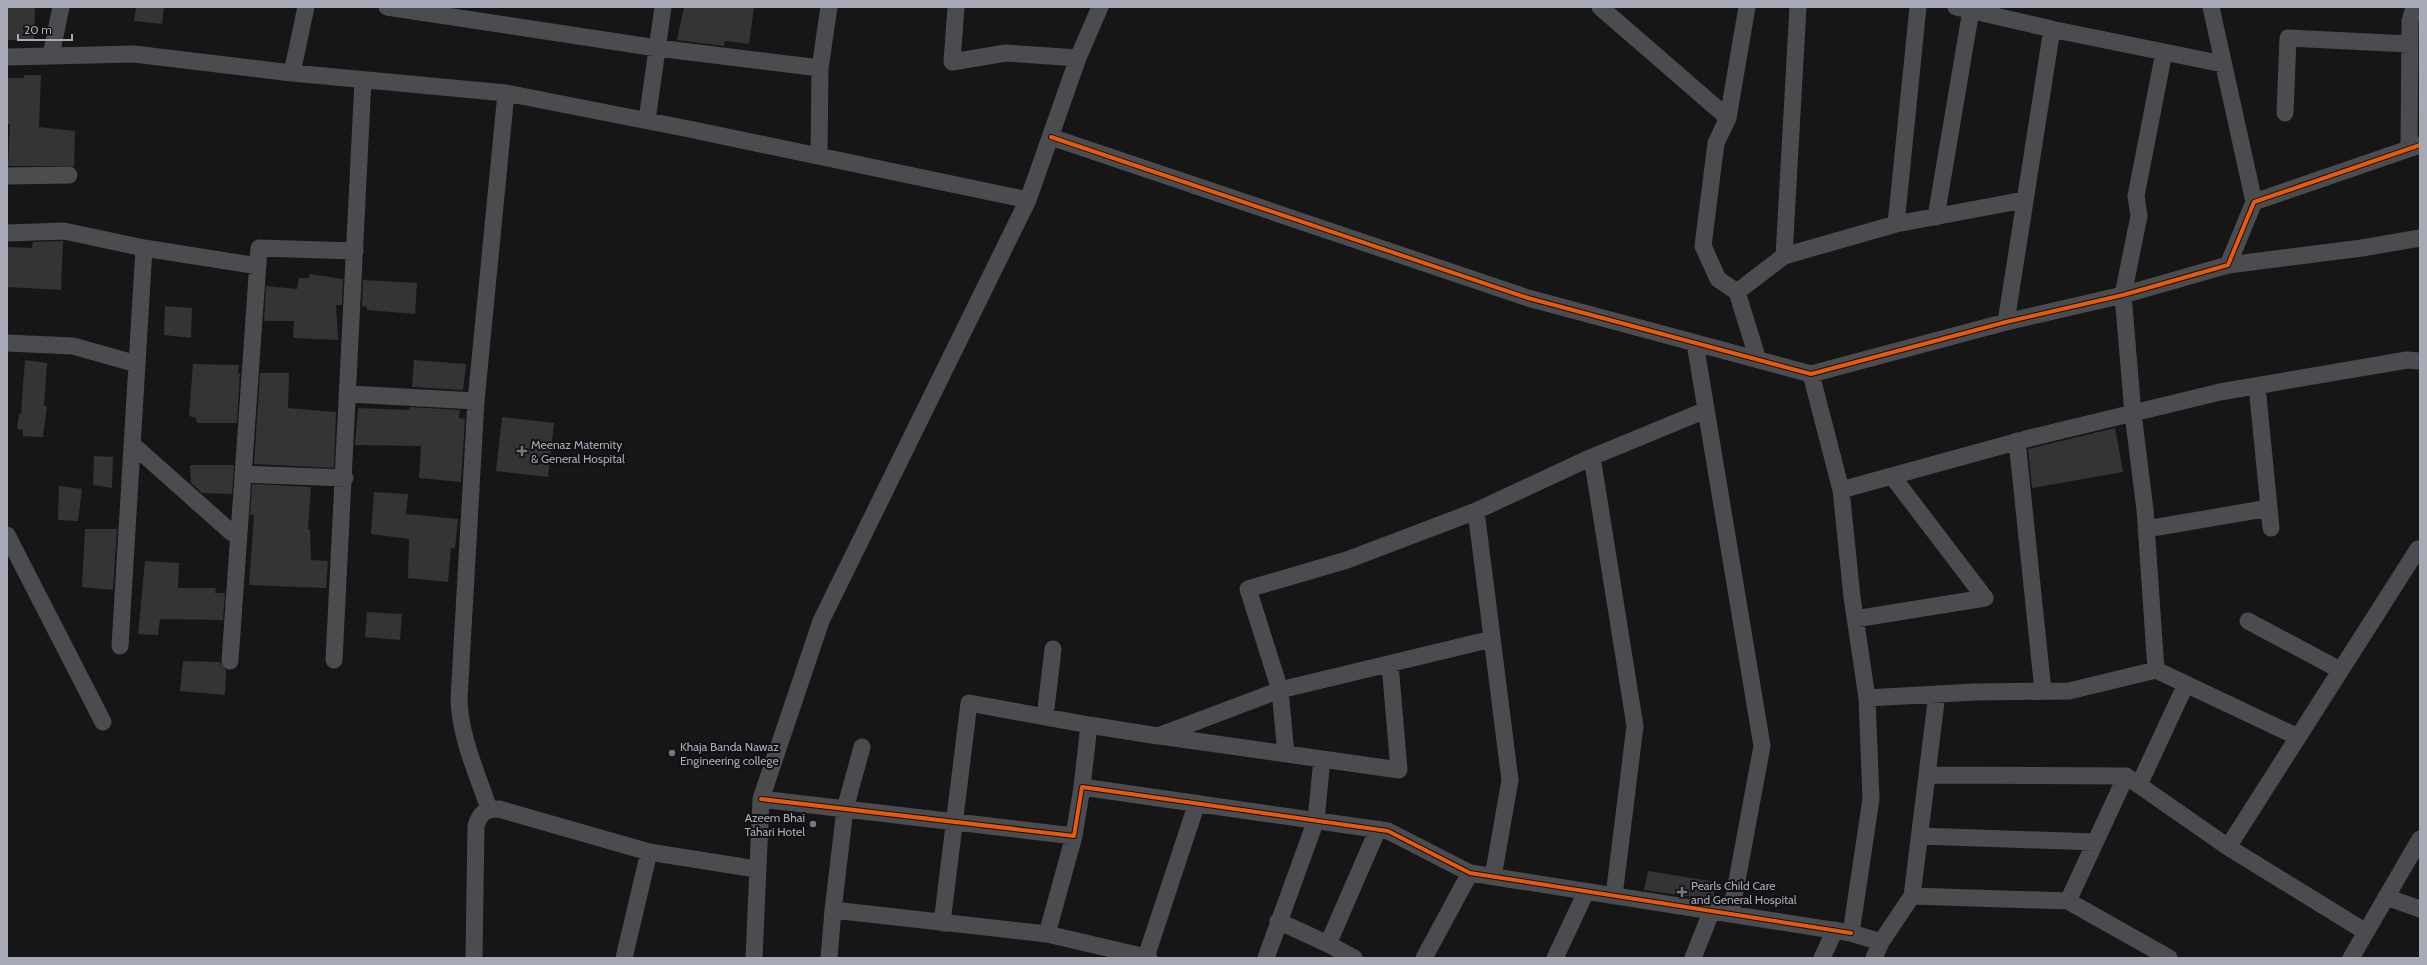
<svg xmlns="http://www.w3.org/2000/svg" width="2427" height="965" viewBox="0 0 2427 965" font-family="Cabin,sans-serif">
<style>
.building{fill:#343435}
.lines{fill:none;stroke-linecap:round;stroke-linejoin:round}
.street{stroke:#4b4c4f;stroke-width:17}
.cycleway-casing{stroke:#111012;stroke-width:6}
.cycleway{stroke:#e8590c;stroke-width:4}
.poi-dot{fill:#75767f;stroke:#111012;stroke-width:1.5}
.labels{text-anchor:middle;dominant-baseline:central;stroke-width:4;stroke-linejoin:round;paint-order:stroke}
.poi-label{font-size:12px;fill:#a8aab7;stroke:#111012;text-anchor:start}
</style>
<rect width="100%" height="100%" fill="#161616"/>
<!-- building -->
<path class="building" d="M11 7H35L34 40H7V8Z
M136 7H164L162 24 134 21Z
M684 7H754L749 44 725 41 724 46 677 40Z
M24 75H41L39 127 75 131 74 166H8L10 124H7V78H24Z
M63 241 61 290 7 287V247L32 248 33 242Z
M310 274 343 279 342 305H336L338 340 293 338 294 321H264L266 286 297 289 299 278H309Z
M363 280 417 283 415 314 367 310V307L362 306Z
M165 306 192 308 191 338 164 335Z
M25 360 47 363 44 406H47L43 437 23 436V430L17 429 19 414H21Z
M414 360 466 364 463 390 412 387Z
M193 364 239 365 238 373H240L237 423H197L196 418 189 416Z
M260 373H289L288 408 336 412 334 468 254 464Z
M410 407 460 410 459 418 465 419 461 482 419 478 421 446 355 445 358 408 409 410Z
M502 417 554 423 548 477 496 471Z
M2115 428 2123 472 2032 488 2028 449Z
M94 456 113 457 112 488 93 485Z
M190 465H234L232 494 202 493 191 483Z
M252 484 311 487 308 529H310L311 560 328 561 326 588 249 585 254 515H250Z
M59 486 82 489 78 521 58 520Z
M374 492 408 494 406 514 458 519 455 548H451L448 582 408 578 409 539 371 534Z
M85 529H117L113 590 82 587Z
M145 561 179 563 178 588H216L215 593H225L223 620 160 619 158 635 138 634Z
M367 612 402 614 400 640 365 637Z
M183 661 220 662 226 670 225 695 180 691Z
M1648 871 1716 882 1713 900 1644 890Z"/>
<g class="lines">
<!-- street -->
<path class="street" d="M387 7 657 48 820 68
M956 7 952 62 1006 53 1078 58
M1600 7 1728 118
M1956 7 2052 29 2006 322
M2211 7 2254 202
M2046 28 2223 64
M51 55 61 7
M7 57 134 54 292 73 506 93 689 129 1028 200
M292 73 306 7
M2285 113 2288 38 2409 44
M647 120 663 7
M1051 137 1528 298 1811 374 2006 322 2123 295 2228 265 2254 202 2420 145
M2409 148 2410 21 2414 7
M819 156 820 68 829 7
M7 176 69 175
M1936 217 1971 10
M1896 224 2024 200
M7 233 64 231 144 248 258 266
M1784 256 1798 7
M2228 265 2362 248 2420 238
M1737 292 1718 279 1703 246 1716 143 1728 118 1747 7
M7 343 73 346 137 364
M1695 343 1762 746 1731 913
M1758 360 1737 292 1784 256 1896 224 1918 7
M1811 374 1841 490 1852 597 1867 698 1871 799 1851 933 1881 942
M2257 386 2271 528
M349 394 476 401
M2017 441 2043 691
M132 444 232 533
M243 474 345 478
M1841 490 2030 438 2220 392 2407 360 2420 361
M1476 511 1510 780 1493 877
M2146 529 2269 508
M7 535 103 722
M1855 619 1985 598 1892 476
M2248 621 2340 670
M120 646 144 248
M334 660 363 80
M230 661 259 248 355 251
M2156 670 2145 510 2133 414 2123 295 2139 216 2136 196 2164 52
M1867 698 1975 692 2069 691 2156 670 2298 737
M1045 717 1053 649
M1160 736 1399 770 1390 664
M862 747 845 809 833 910 1047 934 1146 957
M1286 754 1280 690 1492 639
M1927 775 2126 776
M2139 785 2186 684
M1082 787 1089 725 1158 736 1280 690 1248 589 1347 560 1476 511 1592 457
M761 799 1074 836 1082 787 1388 831 1470 873 1851 933
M489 809C477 773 460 737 459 699L476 401 506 93
M1920 836 2095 842
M1614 896 1635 726 1592 457 1706 410
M1912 896 2068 901 2169 958
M2386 897 2420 909
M2068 901 2126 776 2228 847
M1278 921 1328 944 1378 829
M942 923 969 703 1089 725
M2366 932 2228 847 2418 549 2420 550
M1047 934 1074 836
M1328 944 1354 958
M474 958 476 826C480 813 485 809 499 809L649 852
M624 958 649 852 756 869
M754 958 761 799 821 621 1028 200 1078 58 1100 7
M829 958 833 910
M1149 958 1146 957 1197 803
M1266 958 1316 820 1322 759
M1424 958 1470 873
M1555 958 1586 892
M1693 958 1712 910
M1822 958 1835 930
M1874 958 1881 942 1912 896 1937 694
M2351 958 2420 839"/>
<defs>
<path id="cycleway" d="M1051 137 1528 298 1811 374 2006 322 2123 295 2228 265 2254 202 2420 145
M761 799 1074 836 1082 787 1388 831 1470 873 1851 933"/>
</defs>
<!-- cycleway casing -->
<use href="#cycleway" class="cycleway-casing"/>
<!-- cycleway -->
<use href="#cycleway" class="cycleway"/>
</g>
<!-- markers -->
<g class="poi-dot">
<path d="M520 445h4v4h4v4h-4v4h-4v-4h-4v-4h4z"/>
<circle cx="672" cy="753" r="4"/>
<circle cx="813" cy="824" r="4"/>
<path d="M1680 886h4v4h4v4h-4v4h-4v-4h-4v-4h4z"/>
</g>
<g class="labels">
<!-- poi labels -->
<g class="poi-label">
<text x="531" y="444">Meenaz Maternity<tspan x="531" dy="14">&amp; General Hospital</tspan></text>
<text x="680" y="746">Khaja Banda Nawaz<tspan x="680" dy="14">Engineering college</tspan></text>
<text x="805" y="817" text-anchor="end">Azeem Bhai<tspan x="805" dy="14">Tahari Hotel</tspan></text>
<text x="1691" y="885">Pearls Child Care<tspan x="1691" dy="14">and General Hospital</tspan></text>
</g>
</g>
<!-- border -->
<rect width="2427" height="965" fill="none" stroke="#a8aab7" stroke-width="16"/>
<!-- scale -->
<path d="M18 34v6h54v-6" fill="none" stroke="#a8aab7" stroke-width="2"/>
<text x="24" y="34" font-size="12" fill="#a8aab7" stroke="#111012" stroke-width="3" paint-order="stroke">20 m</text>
</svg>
